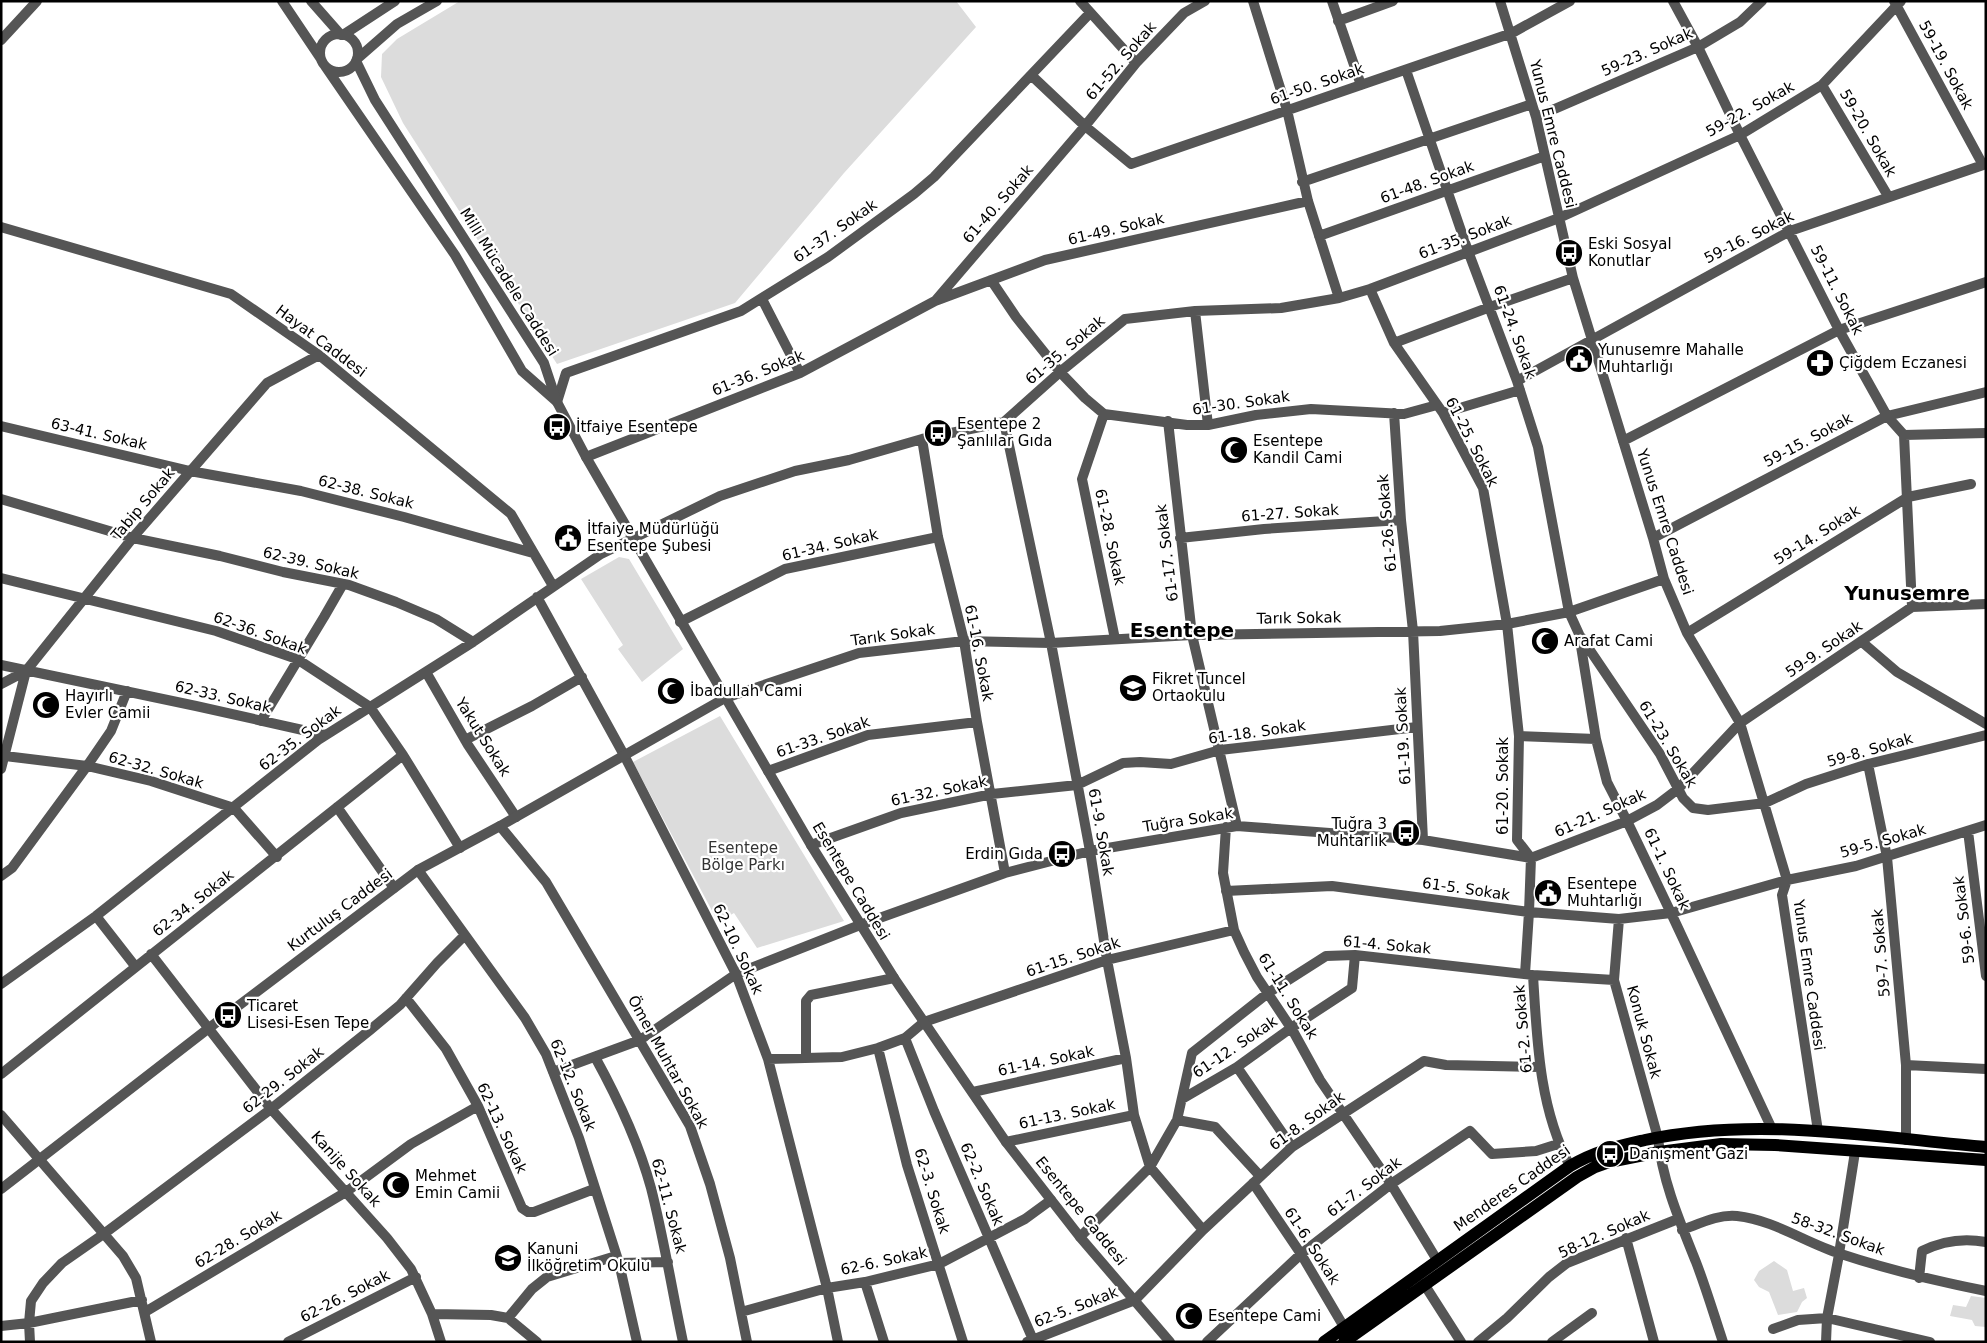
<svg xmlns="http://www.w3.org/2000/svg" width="1987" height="1343" viewBox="0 0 1987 1343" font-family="'DejaVu Sans',sans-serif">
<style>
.green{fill:#dcdcdc}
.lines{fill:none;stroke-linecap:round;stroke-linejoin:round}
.minor{stroke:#555;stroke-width:10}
.tertiary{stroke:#555;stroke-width:10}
.primary{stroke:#000;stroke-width:12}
.labels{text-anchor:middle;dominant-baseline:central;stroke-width:4.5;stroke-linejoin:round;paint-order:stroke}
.street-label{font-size:15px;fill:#000;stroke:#fff}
.poi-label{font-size:15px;fill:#000;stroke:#fff;text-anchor:start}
.park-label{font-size:15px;fill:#333;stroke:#fff}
.district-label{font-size:20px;font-weight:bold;fill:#000;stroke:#fff}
</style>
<rect width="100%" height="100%" fill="#fff"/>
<!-- green -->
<path class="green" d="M460 1H956L976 27 844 173 735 303 557 364 403 123 381 77 382 54 397 39Z
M619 557 629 559 683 649 642 682 618 649 623 645 581 579Z
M720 716 844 921 757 948 734 913 718 922 633 762Z
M1774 1261 1787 1270 1793 1291 1804 1288 1807 1298 1802 1302 1797 1312 1778 1315 1769 1292 1759 1287 1754 1280 1759 1271Z
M1971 1296 1986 1298V1327L1975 1326 1972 1320 1950 1316 1953 1305 1966 1307Z"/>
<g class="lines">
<!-- minor -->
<path class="minor" d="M1080 1 1136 63
M1253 1 1287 110 1308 201 1339 298
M1332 1 1361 85
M1500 1 1536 117 1573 278 1653 538 1664 579 1687 633 1740 723 1787 880 1782 895 1818 1131
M1673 1 1698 47 1740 135 1839 330 1887 416 1904 435 1912 607
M1894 1 1983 165
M1338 21 1393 1
M343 35 395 1
M1 40 37 1
M357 59 397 24 437 1
M1406 70 1468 251 1517 381 1538 447 1569 612 1579 634 1596 739 1607 782 1627 821 1671 913 1772 1129
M1031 75 1085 126 1131 164 1512 33 1570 1
M1822 85 1888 196
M1536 117 1698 47 1740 22 1762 1
M1302 182 1532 104
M1 227 231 294 319 355 511 514 553 586
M1319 236 1545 156
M991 280 1016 317 1060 372 1085 398 1104 414 1187 425H1208L1256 415 1311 409 1404 414 1437 405
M1370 289 1394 343 1443 413 1483 488 1507 624 1519 736 1517 840 1531 858 1529 912 1525 974
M762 299 800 373
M936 300 1085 126 1136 63 1184 13 1205 1
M1195 311 1208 425
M1394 343 1490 307 1573 278
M1517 381 1790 231 1986 164
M557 402 566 373 741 311 828 257 914 194 934 177 1090 13
M1394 413 1401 520 1413 631 1423 840
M1443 413 1520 390
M1104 414 1082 479 1115 639
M1168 421 1192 635 1237 826
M1004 422 1051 643 1090 851 1107 960 1126 1058 1134 1115 1150 1167 1203 1230
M1 426 190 471 301 491 404 517 533 553
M1904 435 1986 433
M922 439 938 537 964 641 977 722 1005 873
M1623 441 1839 330 1986 282
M586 457 800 373 935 301 1045 260 1308 201
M1 499 133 538 220 556 283 572 349 585 396 602 436 619 473 642
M1180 538 1264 529 1401 520
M1653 538 1887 416 1986 392
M1 578 216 631 297 659 370 707 403 755 460 848
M537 597 624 755 736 974 768 1059 827 1288 838 1342
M680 622 785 569 938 537
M1687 633 1908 497 1971 484
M1581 637 1660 754 1683 798 1693 808 1708 810 1765 803 1806 784 1868 764 1986 735
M1862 642 1897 672 1986 724
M1 665 196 706 325 735
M426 672 468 745 516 817
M1 684 26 671 135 535 267 383 319 355
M725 698 859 653 964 641 1051 643 1192 635 1440 631 1507 624 1569 612 1664 579
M261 721 324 617 343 584
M1519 736 1596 739
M465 740 532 706 582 677
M5 756 87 766 151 781 234 808 277 857
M1868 764 1887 857 1906 1065V1140
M1 769 26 671
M768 771 868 735 977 722
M337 807 394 888
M500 826 546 882 690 1126 710 1184 730 1258 747 1342
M1226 827 1223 873 1234 930 1244 952 1257 977 1293 1031 1320 1080 1391 1184 1437 1260
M1968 831 1986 976
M811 845 901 813 992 794 1077 785 1123 763 1140 762 1171 764 1220 750 1417 727
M418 870 525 1018 546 1054 579 1138 619 1263 637 1342
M1 876 12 868 87 766 111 731 127 691
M1226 891 1332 886 1529 912 1619 919 1671 913 1787 880 1856 866 1986 825
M96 916 135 966
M1619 919 1614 980 1658 1138C1662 1180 1680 1222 1696 1262 1706 1288 1714 1315 1723 1342
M151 954 271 1109 387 1238 411 1269 432 1314 441 1342
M1533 975C1537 1040 1539 1108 1570 1166
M1 984 96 916 318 740 473 642 601 554 720 496 795 471 849 460 922 439 1004 422 1060 372 1125 319 1195 311 1281 308 1339 298 1370 289 1559 218 1740 135 1822 85 1901 1
M406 998 446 1049 478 1106 522 1208 528 1212H534L594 1189
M905 1038 934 1111 1034 1342
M878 1048 907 1165 963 1342
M595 1057C617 1097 639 1144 651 1188 664 1239 672 1290 683 1342
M806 1057V1001L811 995 894 978
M768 1059 842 1057 878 1048 905 1038 924 1022 1107 960 1234 930
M1906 1065 1986 1069
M1237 1067 1292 1147
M553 1072 640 1040 736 974 860 925 1005 873 1090 851 1237 826 1423 840 1531 858 1627 821 1657 805 1678 789 1740 723 1912 607 1986 604
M1 1074 403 755
M973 1092 1126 1058
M1182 1099 1237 1067 1291 1028 1352 988 1355 955
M1 1115 123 1256 136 1278 151 1342
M1177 1120 1215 1127 1260 1176
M1006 1142 1134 1115
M1253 1183 1301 1254 1344 1327
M1682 1230C1699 1224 1718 1214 1737 1216 1774 1220 1806 1243 1841 1254 1889 1270 1936 1281 1986 1291
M1080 1237 1150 1167 1177 1120 1192 1053 1268 993 1326 956 1355 955 1533 975 1614 980
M1626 1238 1654 1342
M619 1263 668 1262
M1919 1278 1922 1251C1942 1241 1965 1238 1986 1242
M865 1282 884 1342
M1424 1284 1461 1342
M145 1312 346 1192 411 1144 478 1106
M741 1312 827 1288 865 1282 939 1264 1025 1219 1051 1200
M432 1314 491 1315 508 1318 537 1342
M508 1318 532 1289 547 1277 616 1256
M1 1326 29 1323 142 1300
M1773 1329 1798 1320 1827 1318 1930 1342
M30 1342 29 1323 31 1301 43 1283 62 1263 105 1233 271 1109 370 1030 400 1005 437 963 465 935
M288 1342 416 1277
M1027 1342 1135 1300 1203 1230 1292 1147 1424 1061 1446 1065 1539 1067
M1207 1342 1301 1254 1391 1184 1470 1131 1492 1154 1536 1151 1558 1144
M1478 1342 1507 1318 1549 1277 1567 1263 1678 1219
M1552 1342 1592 1313
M1826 1342 1827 1318 1838 1260 1855 1152"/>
<!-- tertiary -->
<path class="tertiary" d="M282 1 321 59
M311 1 341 35
M320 53a19 19 0 1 1 38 0a19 19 0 1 1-38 0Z
M356 61 375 100 544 363 557 402 586 457 811 845 894 978 1006 1142 1080 1237 1170 1342
M325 66 455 255 522 371 556 401
M1 1189 209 1028 418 870 500 826 725 698"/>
<!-- primary -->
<path class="primary" d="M1324 1342 1570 1166C1596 1151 1615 1147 1645 1140 1757 1116 1873 1137 1986 1147
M1344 1342 1577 1177 1595 1167 1609 1162 1659 1152 1721 1144 1775 1145 1986 1160"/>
</g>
<!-- icons -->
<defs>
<symbol id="bus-disc" viewBox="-11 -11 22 22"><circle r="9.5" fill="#000" stroke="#fff"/><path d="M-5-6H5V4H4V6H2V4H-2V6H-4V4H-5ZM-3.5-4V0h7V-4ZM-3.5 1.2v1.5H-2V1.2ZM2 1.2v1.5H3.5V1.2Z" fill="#fff"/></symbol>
<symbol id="civic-disc" viewBox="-11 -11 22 22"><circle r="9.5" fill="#000" stroke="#fff"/><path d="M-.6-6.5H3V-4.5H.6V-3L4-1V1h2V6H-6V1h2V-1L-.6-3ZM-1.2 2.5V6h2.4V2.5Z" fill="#fff"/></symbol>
<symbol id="pharmacy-disc" viewBox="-11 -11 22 22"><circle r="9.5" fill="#000" stroke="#fff"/><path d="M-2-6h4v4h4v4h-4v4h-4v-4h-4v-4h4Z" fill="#fff"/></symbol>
<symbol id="mosque-disc" viewBox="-11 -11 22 22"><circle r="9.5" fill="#000" stroke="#fff"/><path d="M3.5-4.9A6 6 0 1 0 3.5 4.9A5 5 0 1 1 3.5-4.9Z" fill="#fff"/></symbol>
<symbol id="school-disc" viewBox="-11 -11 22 22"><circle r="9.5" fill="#000" stroke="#fff"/><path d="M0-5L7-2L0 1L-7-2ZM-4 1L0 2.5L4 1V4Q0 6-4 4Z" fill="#fff"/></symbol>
</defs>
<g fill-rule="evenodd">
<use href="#bus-disc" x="1553" y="237" width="32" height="32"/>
<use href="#civic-disc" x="1563" y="343" width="32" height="32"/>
<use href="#pharmacy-disc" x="1804" y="347" width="32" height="32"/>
<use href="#bus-disc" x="541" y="411" width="32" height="32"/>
<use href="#bus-disc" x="922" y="417" width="32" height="32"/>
<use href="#mosque-disc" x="1218" y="434" width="32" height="32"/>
<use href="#civic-disc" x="552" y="522" width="32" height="32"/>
<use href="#mosque-disc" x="1529" y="625" width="32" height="32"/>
<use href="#school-disc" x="1117" y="672" width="32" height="32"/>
<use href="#mosque-disc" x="655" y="675" width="32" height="32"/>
<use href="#mosque-disc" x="30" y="689" width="32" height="32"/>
<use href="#bus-disc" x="1390" y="817" width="32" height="32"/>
<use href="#bus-disc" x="1046" y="838" width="32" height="32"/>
<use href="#civic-disc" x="1532" y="877" width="32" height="32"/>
<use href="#bus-disc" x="212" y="999" width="32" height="32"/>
<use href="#bus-disc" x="1594" y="1138" width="32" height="32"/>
<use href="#mosque-disc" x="380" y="1169" width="32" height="32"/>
<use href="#school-disc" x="492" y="1242" width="32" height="32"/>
<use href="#mosque-disc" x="1173" y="1300" width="32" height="32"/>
</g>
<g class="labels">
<!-- street labels -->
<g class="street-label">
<text transform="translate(1647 52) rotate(-24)">59-23. Sokak</text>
<text transform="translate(1121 61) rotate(-49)">61-52. Sokak</text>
<text transform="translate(1946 65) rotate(62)">59-19. Sokak</text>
<text transform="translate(1317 84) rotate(-19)">61-50. Sokak</text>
<text transform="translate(1750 109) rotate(-29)">59-22. Sokak</text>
<text transform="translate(1868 133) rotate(60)">59-20. Sokak</text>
<text transform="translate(1553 134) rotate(76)">Yunus Emre Caddesi</text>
<text transform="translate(1427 182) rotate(-20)">61-48. Sokak</text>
<text transform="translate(998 204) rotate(-49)">61-40. Sokak</text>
<text transform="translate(1116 229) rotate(-13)">61-49. Sokak</text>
<text transform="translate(835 231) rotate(-35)">61-37. Sokak</text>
<text transform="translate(1465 237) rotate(-21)">61-35. Sokak</text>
<text transform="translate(1749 237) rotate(-27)">59-16. Sokak</text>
<text transform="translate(509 282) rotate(58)">Milli Mücadele Caddesi</text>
<text transform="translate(1837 290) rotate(63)">59-11. Sokak</text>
<text transform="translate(1515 332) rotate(70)">61-24. Sokak</text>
<text transform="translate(321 341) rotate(37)">Hayat Caddesi</text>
<text transform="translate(1065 350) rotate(-40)">61-35. Sokak</text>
<text transform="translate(758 373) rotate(-22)">61-36. Sokak</text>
<text transform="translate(1241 403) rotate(-8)">61-30. Sokak</text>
<text transform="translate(99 434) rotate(13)">63-41. Sokak</text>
<text transform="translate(1808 440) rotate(-28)">59-15. Sokak</text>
<text transform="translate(1472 442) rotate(63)">61-25. Sokak</text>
<text transform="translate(366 492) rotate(14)">62-38. Sokak</text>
<text transform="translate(143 504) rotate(-50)">Tabip Sokak</text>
<text transform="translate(1290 513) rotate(-4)">61-27. Sokak</text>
<text transform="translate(1665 522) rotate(72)">Yunus Emre Caddesi</text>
<text transform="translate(1387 523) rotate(-95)">61-26. Sokak</text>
<text transform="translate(1817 535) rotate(-32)">59-14. Sokak</text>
<text transform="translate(1110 537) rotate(78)">61-28. Sokak</text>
<text transform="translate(830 545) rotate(-13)">61-34. Sokak</text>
<text transform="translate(1167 553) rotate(-97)">61-17. Sokak</text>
<text transform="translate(311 563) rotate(13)">62-39. Sokak</text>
<text transform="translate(1299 618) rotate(-1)">Tarık Sokak</text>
<text transform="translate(260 633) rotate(20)">62-36. Sokak</text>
<text transform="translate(893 635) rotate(-8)">Tarık Sokak</text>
<text transform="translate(1824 649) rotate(-34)">59-9. Sokak</text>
<text transform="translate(979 653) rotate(79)">61-16. Sokak</text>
<text transform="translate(223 697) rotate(13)">62-33. Sokak</text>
<text transform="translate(1257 732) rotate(-8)">61-18. Sokak</text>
<text transform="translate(1403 736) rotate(-93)">61-19. Sokak</text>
<text transform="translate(483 737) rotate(58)">Yakut Sokak</text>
<text transform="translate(823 737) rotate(-19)">61-33. Sokak</text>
<text transform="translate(300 738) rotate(-37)">62-35. Sokak</text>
<text transform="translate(1668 744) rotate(59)">61-23. Sokak</text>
<text transform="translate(1870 750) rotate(-16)">59-8. Sokak</text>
<text transform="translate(156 770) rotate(16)">62-32. Sokak</text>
<text transform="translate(1503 786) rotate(-90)">61-20. Sokak</text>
<text transform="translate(939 791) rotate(-12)">61-32. Sokak</text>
<text transform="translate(1600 813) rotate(-24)">61-21. Sokak</text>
<text transform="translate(1188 820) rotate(-9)">Tuğra Sokak</text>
<text transform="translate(1101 832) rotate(80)">61-9. Sokak</text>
<text transform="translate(1883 841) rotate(-16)">59-5. Sokak</text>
<text transform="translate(1667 869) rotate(65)">61-1. Sokak</text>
<text transform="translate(851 881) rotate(59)">Esentepe Caddesi</text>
<text transform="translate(1466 889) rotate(8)">61-5. Sokak</text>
<text transform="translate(193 903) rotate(-38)">62-34. Sokak</text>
<text transform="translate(340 910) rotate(-37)">Kurtuluş Caddesi</text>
<text transform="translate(1964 920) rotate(-97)">59-6. Sokak</text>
<text transform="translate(1387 945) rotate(5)">61-4. Sokak</text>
<text transform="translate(738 949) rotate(65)">62-10. Sokak</text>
<text transform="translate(1881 953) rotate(-95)">59-7. Sokak</text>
<text transform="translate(1073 957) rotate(-18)">61-15. Sokak</text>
<text transform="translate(1809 975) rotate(82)">Yunus Emre Caddesi</text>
<text transform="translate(1288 996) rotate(58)">61-11. Sokak</text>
<text transform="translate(1523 1029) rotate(-95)">61-2. Sokak</text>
<text transform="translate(1644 1032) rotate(75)">Konuk Sokak</text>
<text transform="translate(1235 1047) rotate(-34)">61-12. Sokak</text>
<text transform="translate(1046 1061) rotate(-12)">61-14. Sokak</text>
<text transform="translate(668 1062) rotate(61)">Ömer Muhtar Sokak</text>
<text transform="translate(283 1080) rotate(-38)">62-29. Sokak</text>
<text transform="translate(573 1085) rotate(68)">62-12. Sokak</text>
<text transform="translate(1067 1114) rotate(-12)">61-13. Sokak</text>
<text transform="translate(1307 1121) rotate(-36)">61-8. Sokak</text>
<text transform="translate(502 1128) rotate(65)">62-13. Sokak</text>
<text transform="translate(346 1169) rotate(48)">Kanije Sokak</text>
<text transform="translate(982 1184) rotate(67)">62-2. Sokak</text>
<text transform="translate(1364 1187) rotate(-37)">61-7. Sokak</text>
<text transform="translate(1512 1188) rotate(-35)">Menderes Caddesi</text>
<text transform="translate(932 1191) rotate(73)">62-3. Sokak</text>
<text transform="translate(669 1206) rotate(75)">62-11. Sokak</text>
<text transform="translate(1081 1211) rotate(51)">Esentepe Caddesi</text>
<text transform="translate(1604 1234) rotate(-24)">58-12. Sokak</text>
<text transform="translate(1838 1234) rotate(20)">58-32. Sokak</text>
<text transform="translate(238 1239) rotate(-31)">62-28. Sokak</text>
<text transform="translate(1312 1246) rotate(57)">61-6. Sokak</text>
<text transform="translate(884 1261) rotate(-12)">62-6. Sokak</text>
<text transform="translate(345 1296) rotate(-27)">62-26. Sokak</text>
<text transform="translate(1076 1307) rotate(-21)">62-5. Sokak</text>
</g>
<!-- poi labels -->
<g class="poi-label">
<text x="1588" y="244">Eski Sosyal<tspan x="1588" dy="17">Konutlar</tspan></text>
<text x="1598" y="350">Yunusemre Mahalle<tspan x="1598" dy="17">Muhtarlığı</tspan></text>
<text x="1839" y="363">Çiğdem Eczanesi</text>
<text x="957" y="424">Esentepe 2<tspan x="957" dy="17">Şanlılar Gıda</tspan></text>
<text x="576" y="427">İtfaiye Esentepe</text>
<text x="1253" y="441">Esentepe<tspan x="1253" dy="17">Kandil Cami</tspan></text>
<text x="587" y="529">İtfaiye Müdürlüğü<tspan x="587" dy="17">Esentepe Şubesi</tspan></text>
<text x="1564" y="641">Arafat Cami</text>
<text x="1152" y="679">Fikret Tuncel<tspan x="1152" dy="17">Ortaokulu</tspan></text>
<text x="690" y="691">İbadullah Cami</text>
<text x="65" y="696">Hayırlı<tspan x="65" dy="17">Evler Camii</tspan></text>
<text x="1387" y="824" text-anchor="end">Tuğra 3<tspan x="1387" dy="17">Muhtarlık</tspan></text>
<text x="1043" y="854" text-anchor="end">Erdin Gıda</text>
<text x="1567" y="884">Esentepe<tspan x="1567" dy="17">Muhtarlığı</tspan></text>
<text x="247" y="1006">Ticaret<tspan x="247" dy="17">Lisesi-Esen Tepe</tspan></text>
<text x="1629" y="1154">Danışment Gazi</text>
<text x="415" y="1176">Mehmet<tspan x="415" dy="17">Emin Camii</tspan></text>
<text x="527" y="1249">Kanuni<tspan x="527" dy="17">İlköğretim Okulu</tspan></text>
<text x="1208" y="1316">Esentepe Cami</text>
</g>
<!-- park labels -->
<g class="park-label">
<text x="743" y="848">Esentepe<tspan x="743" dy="17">Bölge Parkı</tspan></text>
</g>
<!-- district labels -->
<g class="district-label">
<text x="1907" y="593">Yunusemre</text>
<text x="1182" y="630">Esentepe</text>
</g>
</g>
<!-- border -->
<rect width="1987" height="1343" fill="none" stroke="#000000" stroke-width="5"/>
</svg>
